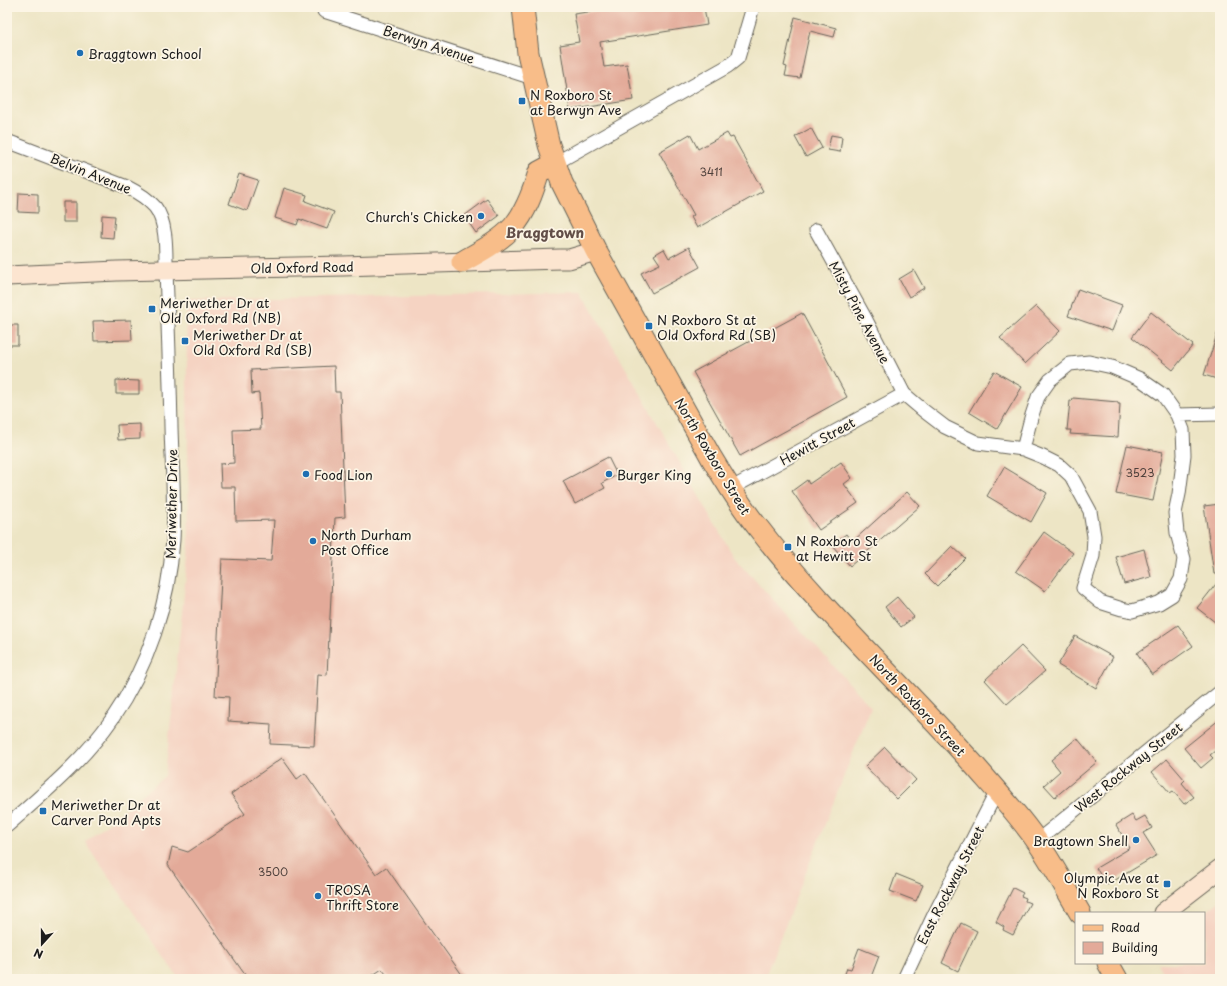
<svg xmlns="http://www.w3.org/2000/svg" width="1227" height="986" viewBox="0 0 1227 986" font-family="'Playpen Sans',sans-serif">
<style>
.built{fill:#f5d3c2}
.building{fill:#e3aa99}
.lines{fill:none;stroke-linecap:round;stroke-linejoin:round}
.street-casing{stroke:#656257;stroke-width:15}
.secondary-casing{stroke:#656257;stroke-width:21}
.primary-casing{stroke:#656257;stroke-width:23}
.street{stroke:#fff;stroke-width:13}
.secondary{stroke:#fce5d0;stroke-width:19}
.primary{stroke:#f8bd89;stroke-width:21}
.poi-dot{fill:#1f6fb2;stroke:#fcf5e5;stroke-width:1.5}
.labels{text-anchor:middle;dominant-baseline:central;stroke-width:3.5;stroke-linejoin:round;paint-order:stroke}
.number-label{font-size:11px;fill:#4e403b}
.street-label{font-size:13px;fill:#1c1c1c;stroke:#fcf5e5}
.poi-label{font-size:13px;fill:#1c1c1c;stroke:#fcf5e5;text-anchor:start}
.neighbourhood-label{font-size:14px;font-weight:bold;fill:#624e48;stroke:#fcf5e5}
</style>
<rect width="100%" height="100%" fill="#fcf5e5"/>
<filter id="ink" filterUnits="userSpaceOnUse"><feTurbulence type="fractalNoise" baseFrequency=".025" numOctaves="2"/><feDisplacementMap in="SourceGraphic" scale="8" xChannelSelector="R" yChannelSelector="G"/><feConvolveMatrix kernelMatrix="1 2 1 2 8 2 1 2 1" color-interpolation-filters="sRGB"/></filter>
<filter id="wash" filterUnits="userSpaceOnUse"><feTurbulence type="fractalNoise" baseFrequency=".012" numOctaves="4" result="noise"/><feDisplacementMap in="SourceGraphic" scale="16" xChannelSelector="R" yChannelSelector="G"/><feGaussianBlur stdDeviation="0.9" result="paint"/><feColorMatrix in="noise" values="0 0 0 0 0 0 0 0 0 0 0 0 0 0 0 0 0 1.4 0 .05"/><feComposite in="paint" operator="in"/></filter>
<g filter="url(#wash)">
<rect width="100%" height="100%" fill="#ede5c5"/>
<!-- built -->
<path class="built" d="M582 292 734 557 871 707 764 979H179L85 842 165 776 189 546 186 301Z
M1220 901V979H1166L1157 963H1204V913Z"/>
<g id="blocks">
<!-- building -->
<path class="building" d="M601 7H704L707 25 600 42 604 67 627 64 633 100 570 110 560 45 579 42 574 14 601 10Z
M795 17 836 28 834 37 810 31 800 78 785 76 787 67 784 66Z
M811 128 822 148 806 157 795 137Z
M727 133 730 138 733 137 763 191 697 228 691 217 694 215 659 152 690 134 698 149Z
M831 135 842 137 840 152 828 150Z
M239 174 258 180 247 211 229 204Z
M284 188 307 195 305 201 334 212 327 229 299 219 297 225 275 218Z
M19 193 38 194V213L18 212Z
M487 199 499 216 476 233 464 216Z
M63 202H76V222H63Z
M102 215 115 216 113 238 101 237Z
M689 247 700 267 652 293 641 273 660 264 654 255 664 249 669 258Z
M914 270 924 288 909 297 899 279Z
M1078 289 1122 305 1112 331 1068 316Z
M1036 306 1060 331 1025 364 1000 338Z
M1151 312 1193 345 1173 370 1132 337Z
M802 313 847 397 740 456 693 372Z
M131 320 132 340 94 341 93 321Z
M7 325H18V345H7Z
M1218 331 1220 332V380L1204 375Z
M334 366 335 392H340L345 517 335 518 327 675 318 674 314 746 270 744 271 724 228 721 229 697 215 696 222 559 271 561 274 520 236 521 235 487H221L220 464 234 463 233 430 261 429 259 393 252 394 251 370Z
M994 371 1022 387 997 429 969 412Z
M116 380 139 381V394H116Z
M1073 398 1118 402V404H1120L1118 437 1070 434 1071 430H1067L1070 401H1072Z
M140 424V439L118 440 117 425Z
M1127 445 1163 452 1153 501 1116 494Z
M608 457 617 475 602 483 605 488 575 504 563 481Z
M841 462 852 478 844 484 858 503 819 530 792 491 807 480 809 484Z
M1004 467 1047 493 1031 522 987 496Z
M907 492 920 506 875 545 850 566 832 545 846 534 852 542Z
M1220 504V574H1214L1204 506Z
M1044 532 1073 553 1045 591 1016 571Z
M952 546 965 558 937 586 925 574Z
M1144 549 1151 577 1124 584 1116 557Z
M1220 579V626L1197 608Z
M897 597 914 617 901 627 885 607Z
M1178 625 1193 646 1152 675 1137 653Z
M1075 636 1113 657 1096 688 1058 665Z
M1021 646 1045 671 1007 704 985 680Z
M1220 719V747L1210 755 1213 758 1201 768 1184 748Z
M1077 738 1097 762 1055 797 1044 785 1060 771 1051 760Z
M885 747 916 780 897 799 865 766Z
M282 758 297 779 305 773 376 874 386 867 465 979H390L382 969 367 979H248L168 865 172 847 188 852 245 814 231 794Z
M1167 759 1185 780 1182 783 1194 797 1184 804 1173 791 1170 793 1152 772Z
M1132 815 1136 821 1145 816 1152 828 1143 833 1157 855 1107 885 1096 868 1130 848 1116 825Z
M896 874 923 885 916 901 890 891Z
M1013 888 1023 893 1021 896 1026 898 1025 901 1030 903 1013 935 1003 930 1004 927 996 922Z
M961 923 977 931 958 971 942 963Z
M859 948 879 956 871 977 875 979H843L847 968 851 969Z"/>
</g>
</g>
<g filter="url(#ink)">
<use href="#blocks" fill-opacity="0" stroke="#656257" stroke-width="1"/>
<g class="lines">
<defs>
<path id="street" d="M325 7 324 11 533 78
M7 141 127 187C137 192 147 198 155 207 167 222 166 251 166 270 168 322 170 374 171 427 172 464 175 503 173 540 169 603 148 667 112 719 84 760 44 793 7 826
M554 164 728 66 738 58 753 7
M816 230 865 318 904 394 924 411 945 427 978 443 1023 449 1043 457 1059 465 1071 476 1090 511 1094 536 1093 556 1083 588 1100 602 1122 609 1132 611 1159 603 1172 595 1181 579 1184 559 1177 533 1175 513 1179 494 1184 455 1183 430 1177 415 1163 395 1140 379 1112 367 1089 362 1070 364 1050 380 1038 397 1031 418 1023 449
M1177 415 1220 414
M730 489 904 394
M1037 841 1220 692
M904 979 933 917 997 791"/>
<path id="secondary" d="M7 276 117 271 343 266 560 259H569L596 251
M1163 913 1220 869"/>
<path id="primary" d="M523 7 528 53 549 145 562 183 596 251 711 457C725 480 739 504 756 525 822 611 903 685 975 766 994 788 1014 810 1031 833 1050 858 1064 886 1080 913
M462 262C479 252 499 242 513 227 526 212 533 192 539 172L554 164
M1108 963 1117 979"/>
</defs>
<!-- street casing -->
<use href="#street" class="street-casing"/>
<!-- secondary casing -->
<use href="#secondary" class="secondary-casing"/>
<!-- primary casing -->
<use href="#primary" class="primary-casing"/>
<!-- street -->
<use href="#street" class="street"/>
<!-- secondary -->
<use href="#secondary" class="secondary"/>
<!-- primary -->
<use href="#primary" class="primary"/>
</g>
</g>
<!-- markers -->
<g class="poi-dot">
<circle cx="80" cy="53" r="4"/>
<rect x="518" y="97" width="8" height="8" rx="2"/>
<circle cx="481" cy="216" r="4"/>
<rect x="148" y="305" width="8" height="8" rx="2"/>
<rect x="645" y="322" width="8" height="8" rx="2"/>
<rect x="181" y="337" width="8" height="8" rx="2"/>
<circle cx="306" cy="474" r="4"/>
<circle cx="609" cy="474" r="4"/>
<circle cx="313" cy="541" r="4"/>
<rect x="784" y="543" width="8" height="8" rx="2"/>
<rect x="39" y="807" width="8" height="8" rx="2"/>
<circle cx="1136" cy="840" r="4"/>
<rect x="1163" y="880" width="8" height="8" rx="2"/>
<circle cx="318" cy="896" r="4"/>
</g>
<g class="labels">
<!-- number labels -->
<g class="number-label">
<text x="711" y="171">3411</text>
<text x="1140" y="472">3523</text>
<text x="273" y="871">3500</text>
</g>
<!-- street labels -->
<g class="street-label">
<text transform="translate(429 44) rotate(18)">Berwyn Avenue</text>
<text transform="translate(91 173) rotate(22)">Belvin Avenue</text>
<text transform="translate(302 267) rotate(-1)">Old Oxford Road</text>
<text transform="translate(860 312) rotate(62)">Misty Pine Avenue</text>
<text transform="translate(817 441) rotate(-29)">Hewitt Street</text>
<text transform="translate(713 456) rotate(59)">North Roxboro Street</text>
<text transform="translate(171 504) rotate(-89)">Meriwether Drive</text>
<text transform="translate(918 705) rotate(47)">North Roxboro Street</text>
<text transform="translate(1128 767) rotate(-39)">West Rockway Street</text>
<text transform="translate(950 885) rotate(-63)">East Rockway Street</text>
</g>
<!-- poi labels -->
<g class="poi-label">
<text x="88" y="53">Braggtown School</text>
<text x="530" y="94">N Roxboro St<tspan x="530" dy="15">at Berwyn Ave</tspan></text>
<text x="473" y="216" text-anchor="end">Church's Chicken</text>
<text x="160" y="302">Meriwether Dr at<tspan x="160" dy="15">Old Oxford Rd (NB)</tspan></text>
<text x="657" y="319">N Roxboro St at<tspan x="657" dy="15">Old Oxford Rd (SB)</tspan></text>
<text x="193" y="334">Meriwether Dr at<tspan x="193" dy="15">Old Oxford Rd (SB)</tspan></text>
<text x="314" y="474">Food Lion</text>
<text x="617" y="474">Burger King</text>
<text x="321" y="534">North Durham<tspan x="321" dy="15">Post Office</tspan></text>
<text x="796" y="540">N Roxboro St<tspan x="796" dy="15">at Hewitt St</tspan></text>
<text x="51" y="804">Meriwether Dr at<tspan x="51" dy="15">Carver Pond Apts</tspan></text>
<text x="1128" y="840" text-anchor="end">Bragtown Shell</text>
<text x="1159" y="877" text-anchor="end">Olympic Ave at<tspan x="1159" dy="15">N Roxboro St</tspan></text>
<text x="326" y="889">TROSA<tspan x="326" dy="15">Thrift Store</tspan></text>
</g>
<!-- neighbourhood labels -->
<g class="neighbourhood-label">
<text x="545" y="232">Braggtown</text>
</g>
</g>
<!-- margin -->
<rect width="1227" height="986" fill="none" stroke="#fcf5e5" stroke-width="24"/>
<!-- legend -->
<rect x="1075" y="912" width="130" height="52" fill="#fcf5e5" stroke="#a29e95"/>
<rect x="1083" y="925" width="20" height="6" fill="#f8bd89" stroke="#a29e95"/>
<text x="1111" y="932" font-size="12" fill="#1c1c1c">Road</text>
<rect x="1083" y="942" width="20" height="12" fill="#e3aa99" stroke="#a29e95"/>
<text x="1111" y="952" font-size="12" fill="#1c1c1c">Building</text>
<!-- north arrow -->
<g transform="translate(42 944) rotate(201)" stroke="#fcf5e5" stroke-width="3" paint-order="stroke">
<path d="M0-3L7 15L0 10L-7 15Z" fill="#1c1c1c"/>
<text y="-6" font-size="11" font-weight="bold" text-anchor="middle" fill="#1c1c1c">N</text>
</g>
</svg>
